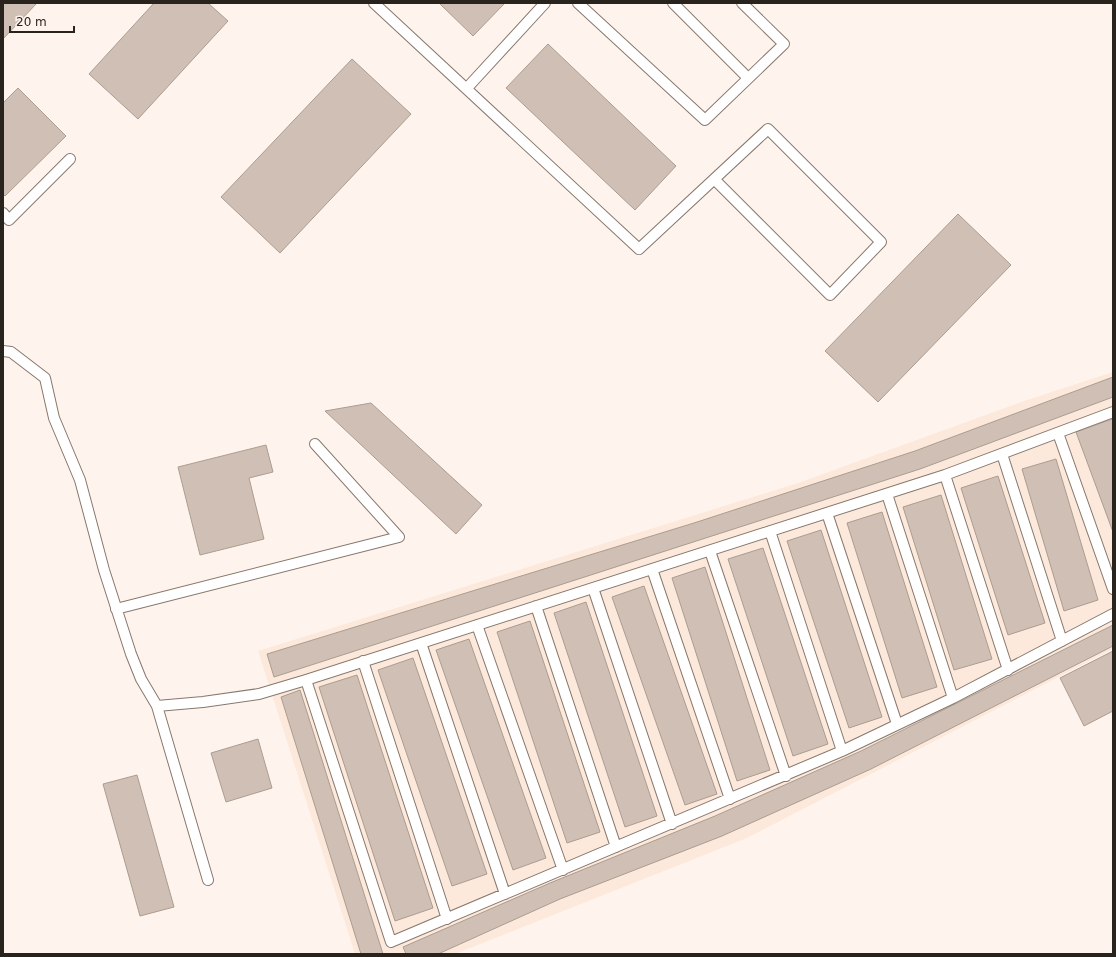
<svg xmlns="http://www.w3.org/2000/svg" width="1116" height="957" viewBox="0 0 1116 957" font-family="'DejaVu Sans',sans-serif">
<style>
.built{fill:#fce9db}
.building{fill:#d0bfb4;stroke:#ac9c90}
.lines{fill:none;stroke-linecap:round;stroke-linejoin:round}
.service-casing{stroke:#87786d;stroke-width:12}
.service{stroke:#fff;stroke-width:10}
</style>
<rect width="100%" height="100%" fill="#fff4ed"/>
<!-- built -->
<path class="built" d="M1113 372V649L747 838 455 954H355L258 651 798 483 1027 400Z"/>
<!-- building -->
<path class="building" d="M3 3H37L3 39Z
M154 3H208L228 21 138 119 89 74Z
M439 3H505L473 36Z
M548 44 676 166 635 210 506 88Z
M352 59 411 114 280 253 221 197Z
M18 88 66 136 5 196 3 194V103Z
M958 214 1011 265 878 402 825 351Z
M1113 377V397L920 469 274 677 267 654 694 523 915 451Z
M371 403 482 505 456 534 325 411Z
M1112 419 1113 422V532L1076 432Z
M266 445 273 472 249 478 264 539 200 555 178 467Z
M1056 459 1098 600 1064 611 1022 469Z
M998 476 1045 623 1008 635 961 488Z
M941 495 992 659 954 670 903 507Z
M882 512 937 687 902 698 847 523Z
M821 530 882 717 849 728 787 541Z
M763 548 828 744 793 756 728 559Z
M705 567 770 770 737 781 672 578Z
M644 586 717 794 685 805 612 597Z
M586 602 657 816 625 827 554 613Z
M530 621 600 832 567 843 497 632Z
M1113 625V646L871 769 722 836 560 899 438 954H406L403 947 550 883 715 816 861 751Z
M469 639 546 858 513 870 436 650Z
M1113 651V711L1084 726 1060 678Z
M413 658 487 874 452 886 378 670Z
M357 675 433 908 395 921 319 687Z
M300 690 383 954H361L281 697Z
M258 739 272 788 226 802 211 753Z
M137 775 174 907 140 916 103 784Z"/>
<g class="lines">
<defs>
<path id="service" d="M374 3 639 249 768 129 881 242 830 295 715 180
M578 3 705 120 784 44 742 3
M673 3 748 78
M467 88 545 3
M3 213 9 220 70 159
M3 351 11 352 45 378 54 418 80 480 104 570 131 654 141 679 157 706 203 702 259 694 306 680 945 475 1113 412
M1058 433 1113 589
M1002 454 1062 641
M945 475 1008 670
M887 494 953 698
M827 513 897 724
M770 531 842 751
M710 551 786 776
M652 569 730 799
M593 588 672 824
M536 606 616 847
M116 609 399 537 315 444
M477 625 563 870
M421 643 505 894
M363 661 447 919
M306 680 391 942 842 751 953 698 1113 614
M157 706 208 880"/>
</defs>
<!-- service casing -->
<use href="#service" class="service-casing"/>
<!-- service -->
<use href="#service" class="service"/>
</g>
<!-- border -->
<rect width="1116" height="957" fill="none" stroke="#29231e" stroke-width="8"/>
<!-- scale -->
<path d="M10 26v6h64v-6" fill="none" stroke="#29231e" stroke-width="2"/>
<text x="16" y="26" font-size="12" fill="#29231e" stroke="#fff4ed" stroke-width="3" paint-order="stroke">20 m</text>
</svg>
